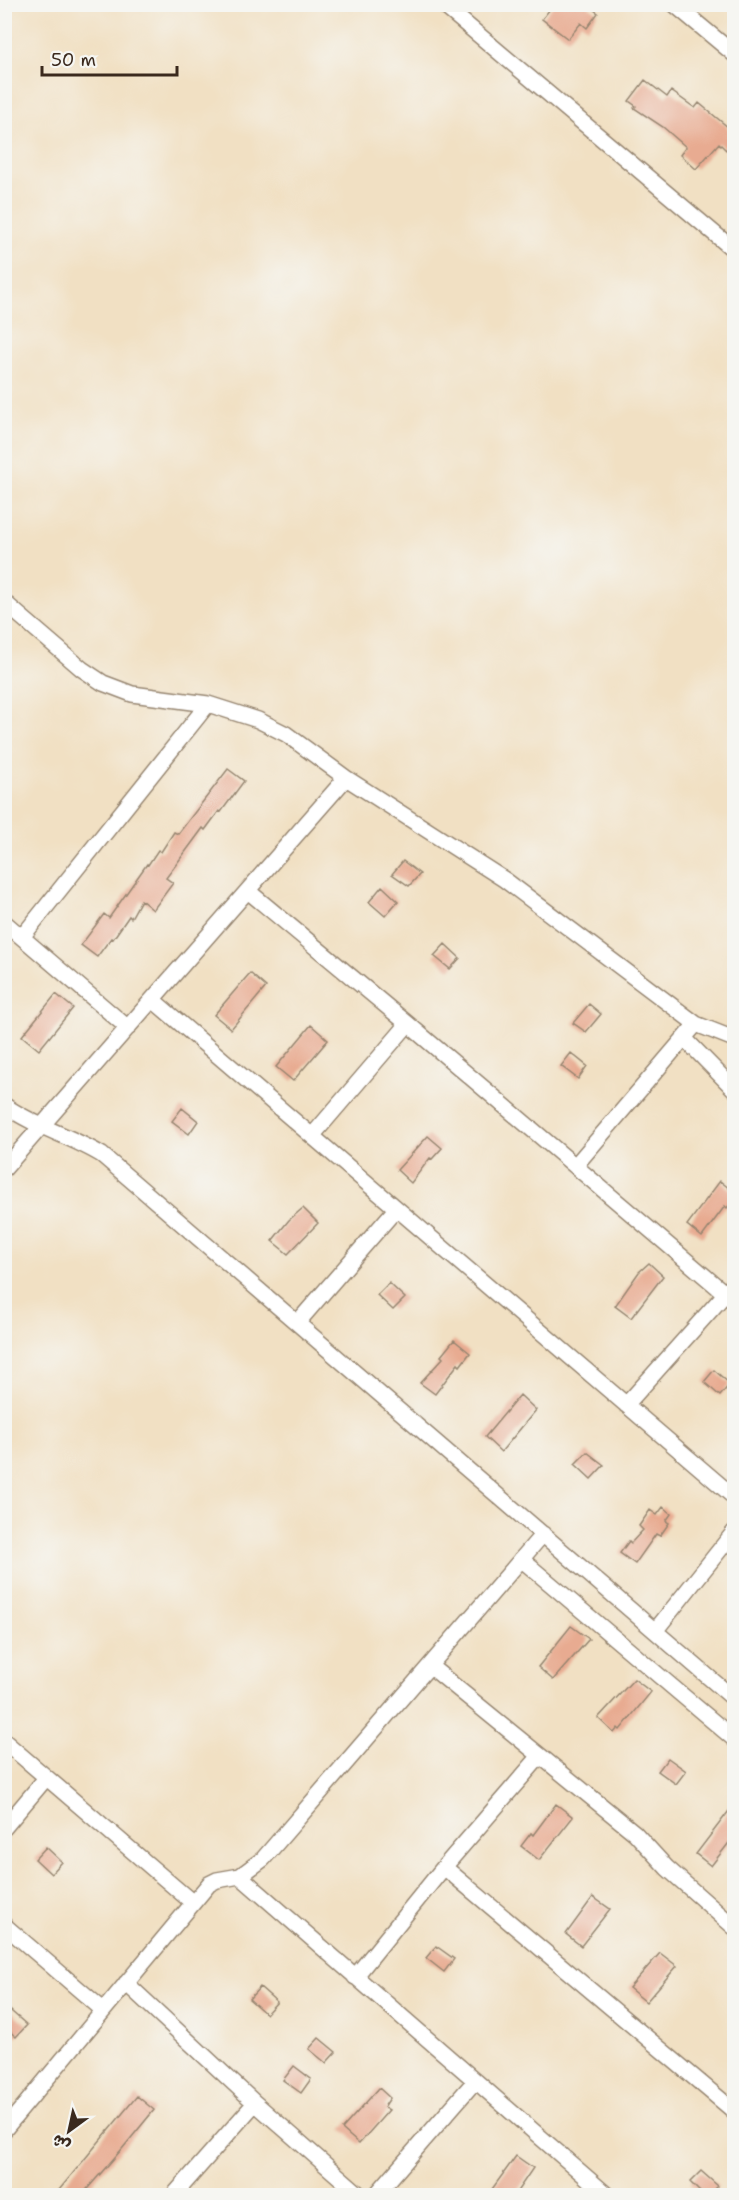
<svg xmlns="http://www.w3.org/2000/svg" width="739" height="2200" viewBox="0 0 739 2200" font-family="'Shantell Sans','Playpen Sans Arabic',sans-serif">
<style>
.building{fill:#e8ab91}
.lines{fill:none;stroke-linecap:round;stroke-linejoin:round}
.minor-casing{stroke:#968570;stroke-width:18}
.minor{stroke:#fff;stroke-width:15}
</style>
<rect width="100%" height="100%" fill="#f6f6f2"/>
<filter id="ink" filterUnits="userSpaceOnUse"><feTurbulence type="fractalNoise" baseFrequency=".0167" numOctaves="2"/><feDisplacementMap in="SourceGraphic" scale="12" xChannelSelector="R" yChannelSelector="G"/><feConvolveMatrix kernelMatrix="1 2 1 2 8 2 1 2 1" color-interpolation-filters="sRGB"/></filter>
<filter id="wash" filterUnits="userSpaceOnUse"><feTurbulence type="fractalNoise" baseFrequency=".008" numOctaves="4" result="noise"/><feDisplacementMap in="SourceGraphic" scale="24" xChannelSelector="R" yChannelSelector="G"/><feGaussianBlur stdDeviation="1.35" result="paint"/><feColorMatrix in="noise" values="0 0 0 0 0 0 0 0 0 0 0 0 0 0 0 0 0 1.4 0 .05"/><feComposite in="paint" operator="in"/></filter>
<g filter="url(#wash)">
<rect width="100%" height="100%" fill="#f1e0c3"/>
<g id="blocks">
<!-- building -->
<path class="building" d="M554 4H586L598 13 587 28 581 23 568 39 542 19Z
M645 80 667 97 671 91 695 108 699 103 729 128 728 129 735 135V140L726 150 719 143 696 169 680 155 686 147 663 127 634 108 636 106 629 101Z
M228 769 244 781 221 812 219 811 205 830 203 828 166 878 173 883 153 910 141 900 131 918 129 916 113 939 111 938 97 957 81 945 104 914 109 918 147 864 148 865 158 850 161 852 174 832 178 834Z
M403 861 420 874 409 886 392 874Z
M382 886 398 901 385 916 369 902Z
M445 944 460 958 450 969 434 956Z
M250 973 266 987 231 1029 214 1015Z
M56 994 73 1008 39 1050 22 1036Z
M589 1004 601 1014 586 1032 573 1023Z
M311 1025 328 1040 293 1081 276 1067Z
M571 1053 587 1066 578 1079 561 1066Z
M182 1108 198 1121 189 1134 172 1121Z
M428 1136 442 1148 432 1159 430 1158 411 1183 397 1170Z
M720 1181 735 1193V1199L727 1208 725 1206 702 1237 687 1225Z
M303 1208 318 1223 288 1254 272 1241 289 1220Z
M649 1263 663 1276 631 1318 615 1306 639 1272Z
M389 1283 405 1298 393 1310 377 1295Z
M454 1340 470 1353 460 1366 458 1364 435 1394 420 1383 443 1358 441 1356Z
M714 1370 730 1384 720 1396 704 1382Z
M520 1395 536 1410 501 1452 485 1437Z
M587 1452 604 1465 591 1479 575 1464Z
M663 1507 671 1514 666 1521 669 1523 660 1536 656 1534 635 1564 620 1553 629 1541 631 1543 643 1530 639 1526 650 1510 657 1515Z
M571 1626 589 1639 553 1680 538 1667Z
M634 1679 651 1692 620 1730 618 1728 614 1733 598 1718Z
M668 1758 686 1771 676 1784 658 1771Z
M735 1803V1835L711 1866 696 1854Z
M556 1804 573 1817 539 1860 521 1846 531 1833 533 1835Z
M46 1847 62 1862 51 1874 35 1859Z
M593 1897 610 1909 581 1946 566 1934Z
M436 1946 454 1959 444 1972 426 1958Z
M660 1953 677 1966 646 2002 629 1988Z
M260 1987 277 2002 266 2014 249 1999Z
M4 2005 27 2025 16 2037 4 2026Z
M319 2038 336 2052 326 2063 309 2049Z
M294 2066 311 2079 301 2093 283 2080Z
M379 2088 390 2098 384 2107 389 2110 359 2144 342 2129Z
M137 2096 154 2110 122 2149 81 2196H54Z
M516 2156 533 2168 514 2196H487Z
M701 2171 718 2186 708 2196H704L690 2182Z"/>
</g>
</g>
<g filter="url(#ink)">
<use href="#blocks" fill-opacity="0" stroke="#968570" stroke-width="1.5"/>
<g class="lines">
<defs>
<path id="minor" d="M442 4 734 250
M674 4 734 54
M4 602 82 669 103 683 132 694 208 704 258 720 286 734 346 778 505 880 696 1024 734 1039
M248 891 408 1024 734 1301
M4 922 128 1028
M22 937 208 704
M153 1000 734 1497
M685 1039 734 1089
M4 1105C35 1127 71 1136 102 1155L734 1699
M312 1136 408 1024
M575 1166 696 1024
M4 1169 346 778
M298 1322 396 1209
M626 1405 734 1284
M521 1559 734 1739
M655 1631 734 1532
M430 1666 635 1833 667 1868 734 1927
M4 1741 193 1903
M4 1828 46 1778
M444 1867 734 2111
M240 1876 608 2196
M4 1925 103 2010
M355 1977 444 1867 540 1756
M126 1983 255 2103 361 2196
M4 2130 209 1884 217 1880 240 1876 263 1859 543 1534
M173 2196 255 2103
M375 2196 475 2081"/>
</defs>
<!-- minor casing -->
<use href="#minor" class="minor-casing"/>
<!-- minor -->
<use href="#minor" class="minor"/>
</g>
</g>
<!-- margin -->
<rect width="739" height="2200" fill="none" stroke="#f6f6f2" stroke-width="24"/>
<!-- north arrow -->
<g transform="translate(69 2131) rotate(213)" stroke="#f6f6f2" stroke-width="4.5" paint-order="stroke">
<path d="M0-4.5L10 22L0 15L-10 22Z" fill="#3b2a1e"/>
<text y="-9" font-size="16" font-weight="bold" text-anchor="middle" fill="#3b2a1e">ش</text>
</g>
<!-- scale -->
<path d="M42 66v9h135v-9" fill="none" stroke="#3b2a1e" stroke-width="3"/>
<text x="51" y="66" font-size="18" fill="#3b2a1e" stroke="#f6f6f2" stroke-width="4.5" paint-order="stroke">50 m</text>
</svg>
